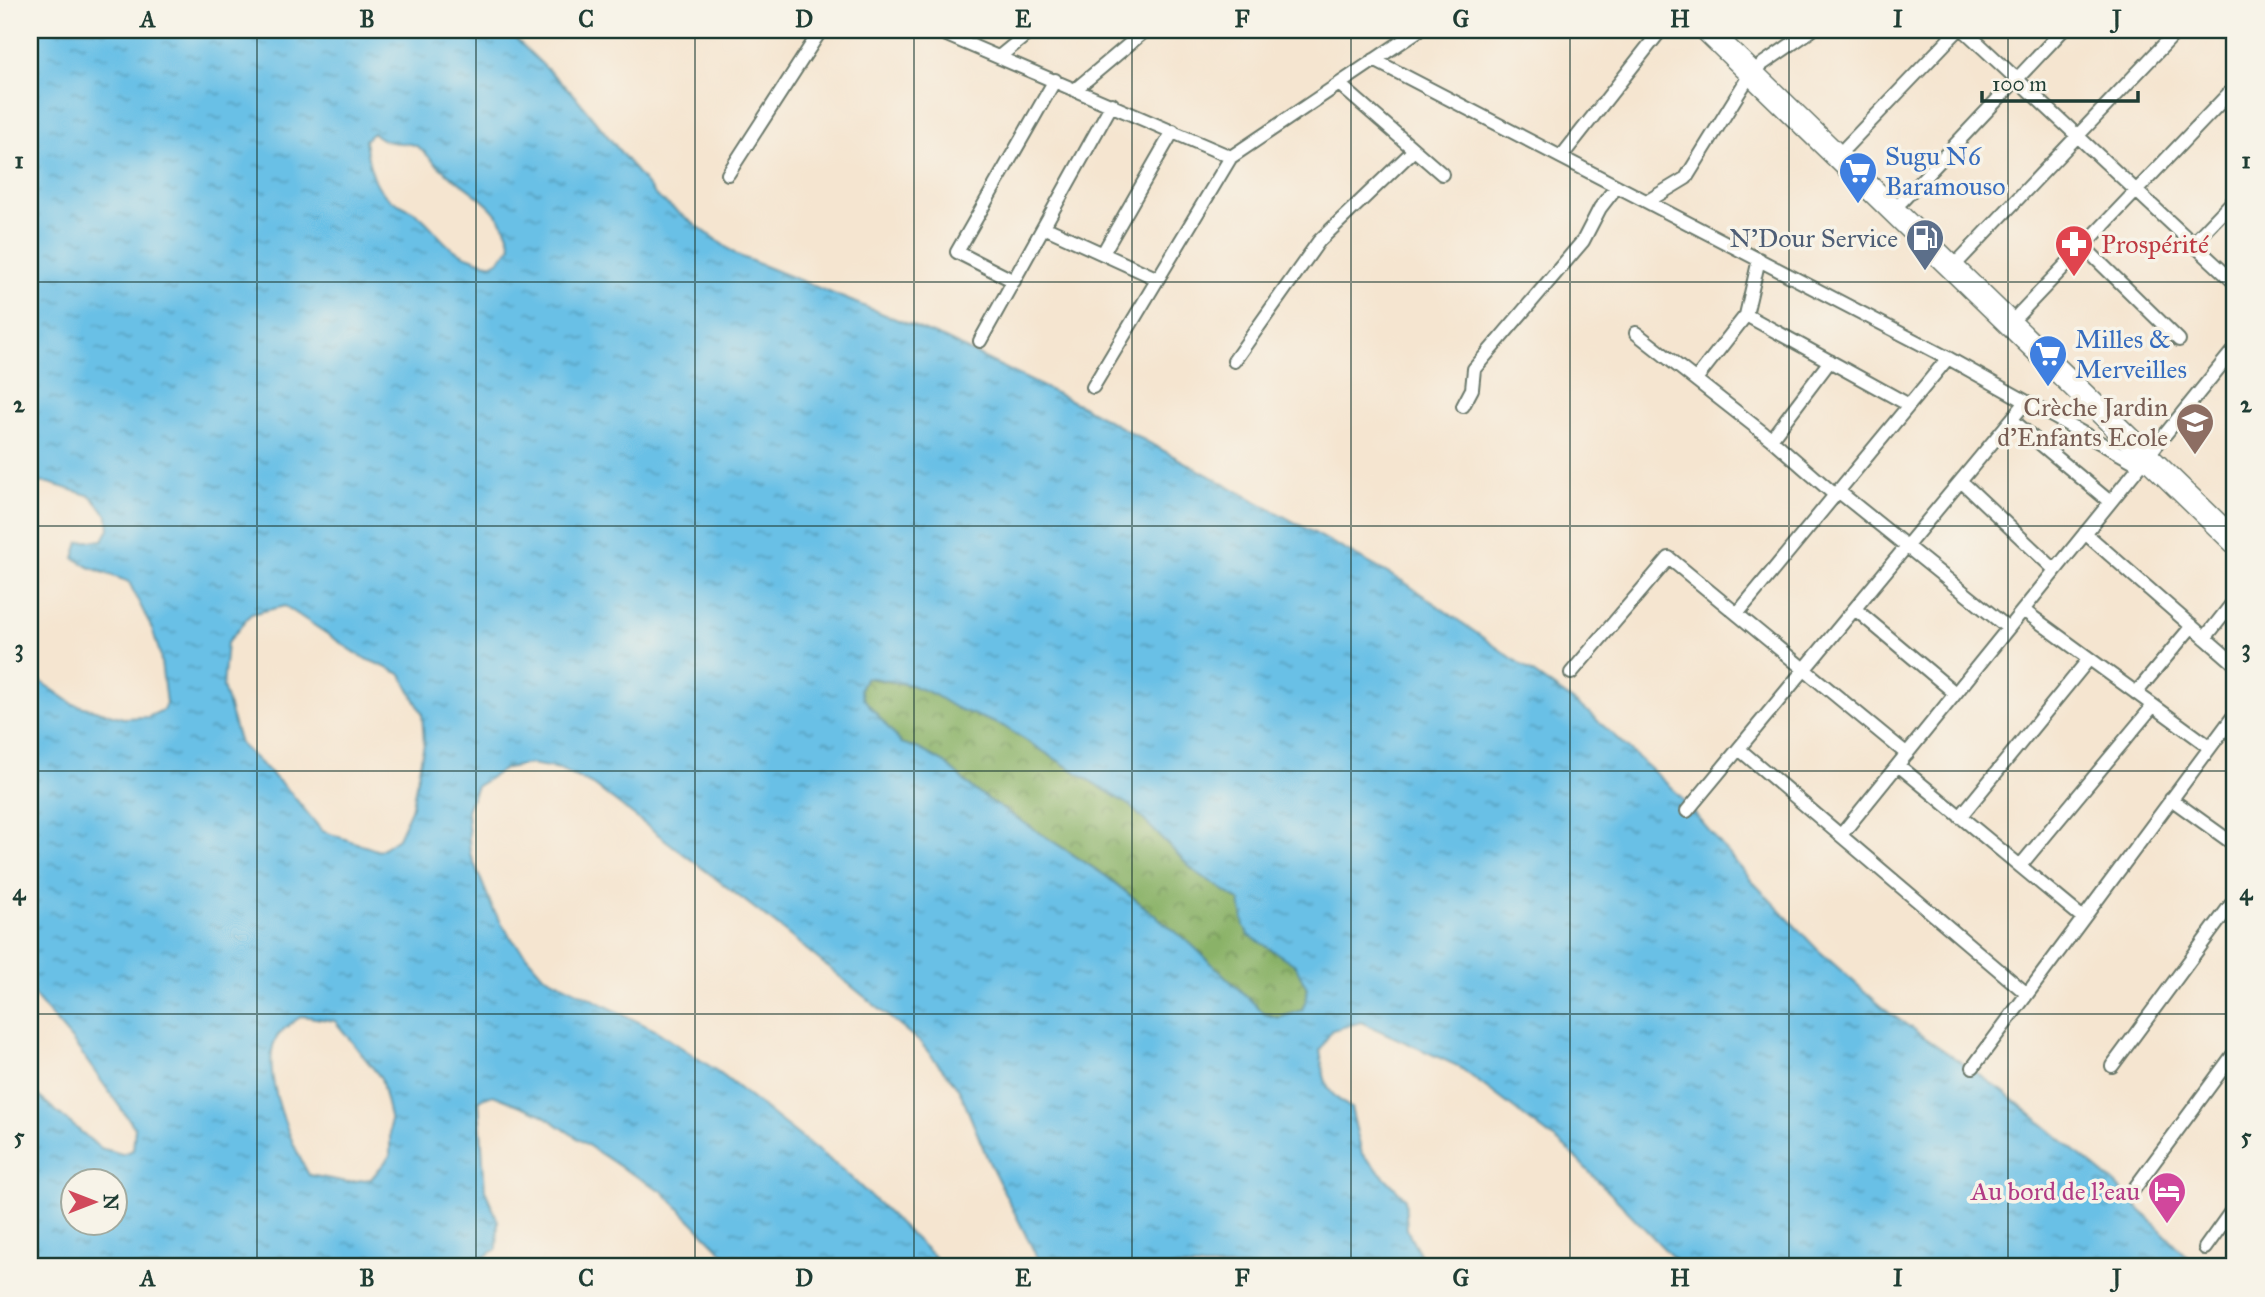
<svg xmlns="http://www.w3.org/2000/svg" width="2265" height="1297" viewBox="0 0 2265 1297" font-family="'IM FELL Great Primer',serif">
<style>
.forest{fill:url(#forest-crowns);stroke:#54784e;stroke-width:2}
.water{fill:url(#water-ripples);stroke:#447e8d;stroke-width:2;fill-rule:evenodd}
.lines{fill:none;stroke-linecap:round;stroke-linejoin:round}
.street-casing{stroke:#6a786b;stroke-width:16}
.highway-casing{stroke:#6a786b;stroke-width:26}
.street{stroke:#fff;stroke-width:12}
.highway{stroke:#fff;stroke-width:23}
.grid{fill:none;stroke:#1f3d34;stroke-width:2;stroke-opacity:0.55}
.labels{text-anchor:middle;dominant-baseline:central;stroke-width:7;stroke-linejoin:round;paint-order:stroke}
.shop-label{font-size:26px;fill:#366cbe;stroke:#f7f3e8;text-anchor:start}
.service-label{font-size:26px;fill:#4e5e75;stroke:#f7f3e8;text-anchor:end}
.health-label{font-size:26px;fill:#be3a42;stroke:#f7f3e8;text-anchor:start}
.education-label{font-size:26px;fill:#785e54;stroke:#f7f3e8;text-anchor:end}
.hotel-label{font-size:26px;fill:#b23c85;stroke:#f7f3e8;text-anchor:end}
.neatline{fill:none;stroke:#1f3d34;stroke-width:2.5}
.grid-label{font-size:23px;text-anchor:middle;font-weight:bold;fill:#1f3d34}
</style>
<defs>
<pattern id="forest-crowns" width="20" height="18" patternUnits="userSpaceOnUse" patternTransform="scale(1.75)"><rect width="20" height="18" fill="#8ab268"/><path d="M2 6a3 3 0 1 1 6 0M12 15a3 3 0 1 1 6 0" fill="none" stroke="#709256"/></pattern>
<pattern id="water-ripples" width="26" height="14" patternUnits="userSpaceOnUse" patternTransform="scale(1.75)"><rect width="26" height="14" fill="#69c0e6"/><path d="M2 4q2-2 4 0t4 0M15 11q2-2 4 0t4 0" fill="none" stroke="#569dbb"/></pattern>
</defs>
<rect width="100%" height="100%" fill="#f7f3e8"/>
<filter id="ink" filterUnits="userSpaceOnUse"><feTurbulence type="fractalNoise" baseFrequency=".0143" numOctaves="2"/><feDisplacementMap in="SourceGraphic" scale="14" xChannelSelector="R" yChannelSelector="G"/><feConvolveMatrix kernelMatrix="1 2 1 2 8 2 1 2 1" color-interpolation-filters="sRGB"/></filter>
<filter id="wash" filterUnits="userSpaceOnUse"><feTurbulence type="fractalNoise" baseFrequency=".00686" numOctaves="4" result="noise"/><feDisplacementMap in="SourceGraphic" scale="28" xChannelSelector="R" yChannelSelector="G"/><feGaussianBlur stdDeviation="1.57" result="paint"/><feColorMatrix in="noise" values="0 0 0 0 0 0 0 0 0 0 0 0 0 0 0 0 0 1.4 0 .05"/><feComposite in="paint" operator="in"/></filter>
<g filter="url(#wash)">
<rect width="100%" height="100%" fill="#f5e5d0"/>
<!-- forest -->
<path class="forest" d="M866 678 911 685 933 694 956 708 1003 726 1130 806 1193 870 1240 901C1245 939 1301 953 1307 989 1309 997 1304 1004 1302 1010L1279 1018 1265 1014 1192 945 1108 877 974 790 945 763 919 749 901 743 863 698 860 689Z"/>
<!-- water -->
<path class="water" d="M30 30H498L512 35 576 97 656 196 737 255 945 339 1080 405 1404 582 1587 711 1677 793 1751 880 1818 950 1888 1012 2004 1092 2115 1184 2197 1267H1682L1566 1148 1458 1066 1361 1022 1332 1030 1320 1050C1325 1081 1322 1091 1351 1108L1362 1154 1405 1198 1407 1230 1427 1267H1042L989 1162 959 1089 921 1043 779 927 595 786 560 769 530 764 506 768 477 786 467 810 470 853 493 909 511 938 543 975 655 1030 717 1071 845 1172 945 1267H737L662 1191 625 1170 541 1114 493 1095 479 1100 485 1190 498 1221 497 1249 476 1262 473 1267H45L30 1253V1089L100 1148 122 1154 133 1150 135 1128 72 1040 30 991V674L73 704 123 718 148 717 163 710 166 703 160 654 152 629 129 582 89 567 74 558 79 542 103 540 109 529 108 516 91 496 49 483 30 482ZM373 133C378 136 382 140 387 141 396 144 406 142 414 145 423 148 428 157 435 163 463 189 504 204 511 246 495 266 496 267 472 258 442 247 443 237 422 218 412 208 395 205 385 195 372 182 367 157 365 140ZM285 606 362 657 401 674 422 713 424 744 411 810 398 838 379 851 322 831 290 792 240 744 223 687 227 643 251 614ZM865 678H873L911 685 933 694 956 708 1003 726 1130 806 1193 870 1240 901 1244 926 1249 935 1295 965 1307 988V997L1302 1010 1279 1018 1265 1014 1192 945 1107 877 974 790 945 763 919 749 901 743 863 698 860 689ZM302 1016 335 1021 381 1078 390 1117V1156L371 1179 347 1182 309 1175C292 1145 264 1080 273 1046 277 1032 290 1024 302 1016ZM74 1182H116V1224H74Z"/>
</g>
<g filter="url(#ink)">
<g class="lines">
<defs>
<path id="street" d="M935 30 1231 157 1419 30
M1964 30 2235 283
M999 57 1032 30
M1374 60 1948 358 2140 465
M1761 65 1812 30
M1339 84 1442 174
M1077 88 1146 30
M1846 147 1958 30
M1561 157 1661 30
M728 174 821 30
M1648 201 1686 178 1751 73
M1902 201 2063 30
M1044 227 1158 279
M2193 243 2235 199
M2083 246 2179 340
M1103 253 1173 131
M1953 267 2178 30
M1014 281 957 252 1055 80
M2019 314 2235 87
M1746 315 1909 405
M1636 333 1771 439 1835 495
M980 341 1112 104
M1234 361 1319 241 1414 150
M1696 379 1746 315 1759 259
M1093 387 1231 157
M1463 406 1472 389 1474 369 1583 241 1600 208 1617 186
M2012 420 2110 502
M1771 439 1830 361
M1961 481 2055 570
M1838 491 2008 628
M2085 533 2235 664
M1855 609 1955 693
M2023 610 2210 747
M1737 614 1948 358
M2205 638 2235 600
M1571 673 1669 558 1907 754
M2136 693 2192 626
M1739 749 2027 994
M1898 765 2083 918
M2171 799 2235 845
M1687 811 2026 402
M1960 817 2089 659
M1841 835 2235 348
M2020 866 2153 706
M2112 1066 2235 899
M1973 1067 2235 714
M2134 1189 2235 1052
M2205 1248 2235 1206"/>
<path id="highway" d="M1707 30 2235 542"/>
</defs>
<!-- street casing -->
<use href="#street" class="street-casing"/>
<!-- highway casing -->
<use href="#highway" class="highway-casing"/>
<!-- street -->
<use href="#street" class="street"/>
<!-- highway -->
<use href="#highway" class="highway"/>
</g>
</g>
<!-- grid -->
<path class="grid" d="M257 30V1267M476 30V1267M695 30V1267M914 30V1267M1132 30V1267M1351 30V1267M1570 30V1267M1789 30V1267M2008 30V1267M30 282H2235M30 526H2235M30 771H2235M30 1014H2235"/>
<!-- icons -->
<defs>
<symbol id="supermarket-pin" viewBox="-11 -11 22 30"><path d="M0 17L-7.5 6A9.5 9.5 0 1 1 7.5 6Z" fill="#3f7fe0" stroke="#f7f3e8"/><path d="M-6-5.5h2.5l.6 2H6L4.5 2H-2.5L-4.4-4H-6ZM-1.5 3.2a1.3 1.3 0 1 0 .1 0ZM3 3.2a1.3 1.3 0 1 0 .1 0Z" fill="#fff"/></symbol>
<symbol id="fuel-pin" viewBox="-11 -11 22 30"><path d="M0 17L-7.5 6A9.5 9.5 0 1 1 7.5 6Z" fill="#5c6f8a" stroke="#f7f3e8"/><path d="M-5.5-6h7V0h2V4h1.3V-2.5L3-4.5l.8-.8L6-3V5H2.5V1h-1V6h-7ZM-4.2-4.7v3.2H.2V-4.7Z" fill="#fff"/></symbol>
<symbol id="pharmacy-pin" viewBox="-11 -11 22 30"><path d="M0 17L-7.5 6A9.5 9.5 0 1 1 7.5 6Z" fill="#e0444e" stroke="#f7f3e8"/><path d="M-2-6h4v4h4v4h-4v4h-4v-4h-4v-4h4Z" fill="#fff"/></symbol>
<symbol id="school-pin" viewBox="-11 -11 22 30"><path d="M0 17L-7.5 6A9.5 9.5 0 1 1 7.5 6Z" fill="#8d6e63" stroke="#f7f3e8"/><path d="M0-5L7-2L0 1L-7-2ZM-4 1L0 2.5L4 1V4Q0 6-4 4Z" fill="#fff"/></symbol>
<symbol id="hotel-pin" viewBox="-11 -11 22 30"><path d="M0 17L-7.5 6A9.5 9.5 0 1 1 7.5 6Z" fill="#d1479c" stroke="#f7f3e8"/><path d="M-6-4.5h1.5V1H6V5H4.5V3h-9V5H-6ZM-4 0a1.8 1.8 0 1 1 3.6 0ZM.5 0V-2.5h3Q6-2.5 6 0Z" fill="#fff"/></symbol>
</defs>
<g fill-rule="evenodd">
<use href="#supermarket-pin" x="1836" y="149" width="44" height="60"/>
<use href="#fuel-pin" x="1903" y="216" width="44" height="60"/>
<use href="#pharmacy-pin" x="2052" y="222" width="44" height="60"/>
<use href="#supermarket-pin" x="2026" y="332" width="44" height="60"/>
<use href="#school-pin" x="2173" y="400" width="44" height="60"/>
<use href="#hotel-pin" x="2145" y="1169" width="44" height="60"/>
</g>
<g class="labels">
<!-- shop labels -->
<g class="shop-label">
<text x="1885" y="156">Sugu N6<tspan x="1885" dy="30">Baramouso</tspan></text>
<text x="2075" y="339">Milles &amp;<tspan x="2075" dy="30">Merveilles</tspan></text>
</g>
<!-- service labels -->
<g class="service-label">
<text x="1898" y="238">N'Dour Service</text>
</g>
<!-- health labels -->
<g class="health-label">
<text x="2101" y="244">Prospérité</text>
</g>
<!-- education labels -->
<g class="education-label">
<text x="2168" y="407">Crèche Jardin<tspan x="2168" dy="30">d'Enfants Ecole</tspan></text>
</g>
<!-- hotel labels -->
<g class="hotel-label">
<text x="2140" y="1191">Au bord de l'eau</text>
</g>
</g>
<!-- margin -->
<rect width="2265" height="1297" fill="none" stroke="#f7f3e8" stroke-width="77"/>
<!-- north arrow -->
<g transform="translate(94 1202) rotate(90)"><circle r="33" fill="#f7f3e8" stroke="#a1aaa0" stroke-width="2"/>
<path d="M0-5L12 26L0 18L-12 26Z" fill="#d1495b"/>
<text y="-10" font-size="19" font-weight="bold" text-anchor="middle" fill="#1f3d34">N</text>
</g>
<!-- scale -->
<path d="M1982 91v10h156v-10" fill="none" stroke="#1f3d34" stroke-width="3.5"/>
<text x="1992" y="91" font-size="21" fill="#1f3d34" stroke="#f7f3e8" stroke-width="5" paint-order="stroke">100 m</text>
<rect x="38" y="38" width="2188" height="1220" class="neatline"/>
<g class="grid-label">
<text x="148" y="27">A</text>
<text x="367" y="27">B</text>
<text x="586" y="27">C</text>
<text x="804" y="27">D</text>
<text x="1023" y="27">E</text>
<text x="1242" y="27">F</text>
<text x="1461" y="27">G</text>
<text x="1680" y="27">H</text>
<text x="1898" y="27">I</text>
<text x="2117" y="27">J</text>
<text x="19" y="168">1</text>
<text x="2246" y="168">1</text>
<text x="19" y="412">2</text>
<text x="2246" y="412">2</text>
<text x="19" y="656">3</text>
<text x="2246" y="656">3</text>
<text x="19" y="900">4</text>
<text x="2246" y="900">4</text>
<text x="19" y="1144">5</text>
<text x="2246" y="1144">5</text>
<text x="148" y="1286">A</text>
<text x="367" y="1286">B</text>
<text x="586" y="1286">C</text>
<text x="804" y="1286">D</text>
<text x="1023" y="1286">E</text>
<text x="1242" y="1286">F</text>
<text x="1461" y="1286">G</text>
<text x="1680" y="1286">H</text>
<text x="1898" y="1286">I</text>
<text x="2117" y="1286">J</text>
</g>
</svg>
